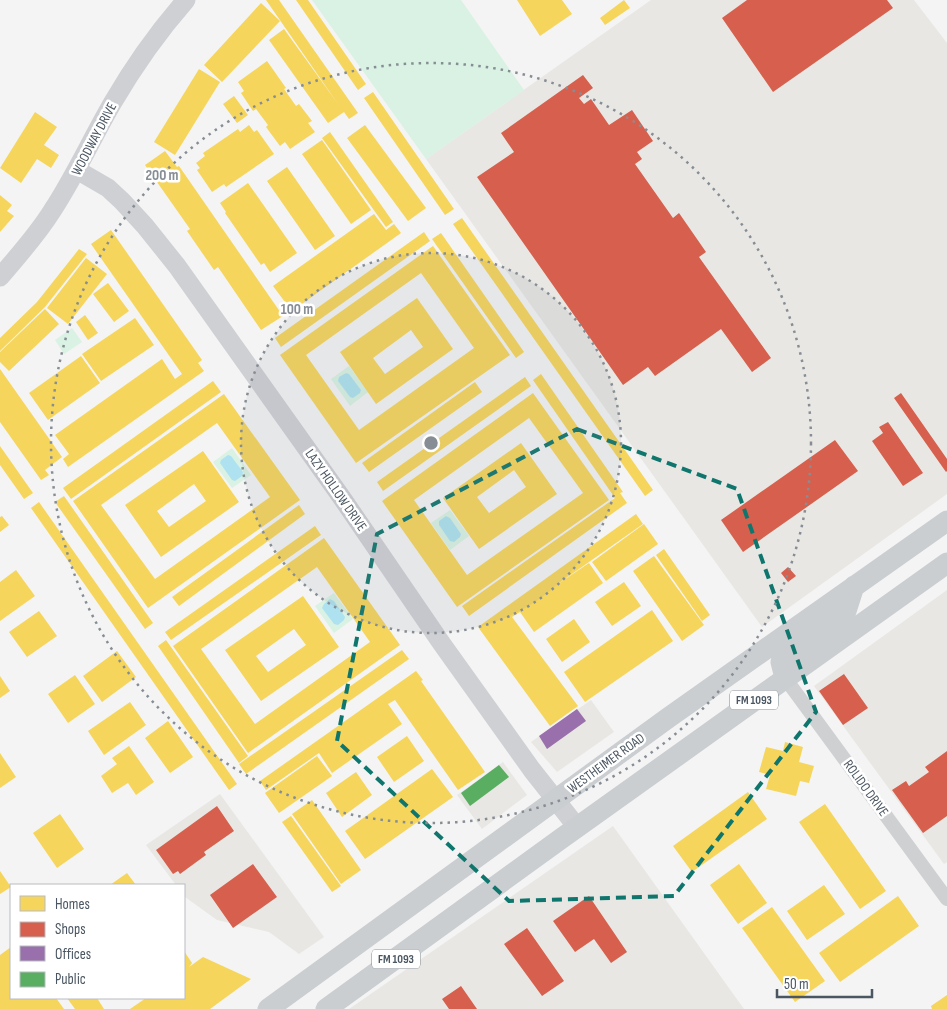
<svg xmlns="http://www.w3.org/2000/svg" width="947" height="1009" viewBox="0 0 947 1009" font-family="'Sofia Sans Condensed',sans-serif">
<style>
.commercial{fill:#e8e7e3}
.green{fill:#d9f2e3}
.water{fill:#aee2f0}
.homes{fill:#f6d55c;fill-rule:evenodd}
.shops{fill:#d6604d}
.offices{fill:#9970ab}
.public{fill:#5aae61}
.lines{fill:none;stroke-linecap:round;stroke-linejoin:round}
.street{stroke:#ced0d2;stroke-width:14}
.secondary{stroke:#ced0d4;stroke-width:19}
.primary{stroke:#caced1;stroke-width:21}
.marked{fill:none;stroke:#0f766e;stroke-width:4;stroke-dasharray:10 6;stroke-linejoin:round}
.ring{fill:none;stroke:#868d94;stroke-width:2.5;stroke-dasharray:2.5 5}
.labels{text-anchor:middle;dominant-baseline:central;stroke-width:5;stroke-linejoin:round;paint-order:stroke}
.shield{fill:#fff;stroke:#808990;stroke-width:1}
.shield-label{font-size:12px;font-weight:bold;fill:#4a5661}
.street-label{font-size:14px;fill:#4a5661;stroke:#fff}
.centre{fill:#868d94;stroke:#fff;stroke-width:2.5}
.ring-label{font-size:15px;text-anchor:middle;font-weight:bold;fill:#868d94;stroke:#fff;stroke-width:5;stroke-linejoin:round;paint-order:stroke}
</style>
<rect width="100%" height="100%" fill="#f4f4f4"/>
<!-- commercial -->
<path class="commercial" d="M651 0H914L947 43V494L762 627 426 159Z
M947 590V862L944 864 814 686Z
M591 700 614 732 557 772 531 742Z
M503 762 527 795 482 829 457 795Z
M220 794 324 937 299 954 269 932 217 920 185 897 184 885H176L146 845Z
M613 826 744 1009H349Z"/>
<!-- green -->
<path class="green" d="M312 0H461L524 90 426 159Z
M72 328 82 342 64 354 55 340Z
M349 366 368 392 350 406 331 379Z
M232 448 251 475 232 488 213 462Z
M450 510 469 536 450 550 431 523Z
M334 593 353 619 334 633 315 606Z"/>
<!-- water -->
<path class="water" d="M346 373 349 374 361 390 360 393 353 398 350 397 338 381 339 377Z
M228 455 231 456 243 472 242 476 235 481 232 480 220 463 221 460Z
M446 516 450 518 461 534 460 537 454 542 450 541 439 525V521Z
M330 599 334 601 345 617 344 620 338 625 334 624 322 608 324 604Z"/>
<!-- homes -->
<path class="homes" d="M266 0H279L358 113 349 119 344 112 328 123 269 40 284 29 338 104Z
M296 0H308L366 84 358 90Z
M517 0H562L572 14 540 36Z
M624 0 630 8 605 25 600 18Z
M261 3 280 21 222 82 204 65Z
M267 61 286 88 284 89 296 106 299 104 312 121 308 123 315 132 290 149 285 142 280 146 266 127 268 125 256 109 253 111 241 93 244 91 238 82Z
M199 69 220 82 175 155 154 142Z
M373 92 454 209 445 215 364 98Z
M234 96 248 115 237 123 223 104Z
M35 112 57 127 44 145 59 155 51 168 37 159 21 183 0 168Z
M249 125 254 132 257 130 274 154 226 187 224 184 212 192 197 170 200 168 196 163 205 156 203 153 238 129 240 132Z
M365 125 426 208 408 221 347 138Z
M330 132 393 222 386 227 322 138Z
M322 140 371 210 351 224 302 154Z
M165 151 177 167 179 166 283 316 261 330 218 267 214 270 187 231 190 229 145 165Z
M287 167 335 236 315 250 267 181Z
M248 183 297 253 270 272 264 263 261 265 225 213 226 212 220 203Z
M0 195 12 205 7 211 14 216 0 232Z
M374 214 386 230 394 224 401 233 289 313 282 304 285 302 273 286Z
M462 218 653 490 645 496 453 224Z
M111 230 202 360 198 363 204 371 68 467 63 459 69 454 55 435 162 359 175 379 182 374 91 244Z
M424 232 430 241 281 347 275 338Z
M441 233 524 352 516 358 432 239Z
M433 246 510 355 356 463 280 355ZM421 273 474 348 359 430 306 355Z
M79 249 87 254 45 307 0 351V338L37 302Z
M86 258 107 274 68 324 47 308Z
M108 283 129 311 114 322 93 294Z
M417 298 453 349 376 404 340 352ZM411 330 423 347 385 374 373 358Z
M45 309 59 324 9 371 0 362V352Z
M85 315 98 333 88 340 76 322Z
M135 318 154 345 101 381 82 354Z
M81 356 100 383 48 420 29 393Z
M0 369 62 457 45 470 49 475 41 480 0 422Z
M541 374 623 492 620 493 627 503 469 616 462 606 615 498 533 380Z
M525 377 531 386 383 491 377 482Z
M213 381 221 392 71 499 63 488Z
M475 382 482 392 369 472 362 463Z
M533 393 609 500 457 607 382 501ZM529 418 583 493 467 575 414 500Z
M224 394 300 500 148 608 73 501ZM217 423 270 497 155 579 101 505Z
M521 443 557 494 479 549 443 498ZM514 470 526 487 489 513 477 497Z
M0 446 33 493 24 499 0 465Z
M203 451 239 502 161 557 125 505ZM194 484 206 501 169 527 157 511Z
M64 496 153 623 145 629 55 502Z
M39 502 237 784 229 790 31 508Z
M299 505 305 514 179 606 172 597Z
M636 514 643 524 552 588 589 563 603 583 534 632 520 612 512 617 578 706 550 726 478 627Z
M2 516 9 525 0 532V517Z
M644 524 658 544 606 581 592 562Z
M315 526 321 535 171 640 165 632Z
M324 538 400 645 248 753 173 646ZM317 567 370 642 255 724 201 649Z
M664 549 710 615 702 621 656 555Z
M654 556 704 625 682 641 633 571Z
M16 570 35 596 0 621V582Z
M624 582 641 606 612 626 595 602Z
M303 596 339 647 261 701 225 650ZM294 629 306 645 268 672 256 656Z
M652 610 673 641 585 702 564 672Z
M39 611 57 636 27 657 9 632Z
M574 619 590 642 562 662 546 639Z
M166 640 248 756 239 763 158 646Z
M402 650 409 659 246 774 239 764Z
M117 651 136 677 102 702 83 676Z
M416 671 423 680 421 681 485 772 458 790 395 700 388 704 402 724 332 773 319 753 266 790 260 781Z
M75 675 95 704 68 723 48 694Z
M0 676 10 691 0 698Z
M130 702 146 725 104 755 88 731Z
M168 721 193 757 170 773 145 738Z
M407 736 424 761 394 782 377 757Z
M785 742 803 747 799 762 814 766 809 783 800 781 796 796 766 789 770 775 759 772 766 747 783 751Z
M129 746 154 782 136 795 128 783 112 793 101 776 117 764 112 758Z
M0 753 16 777 0 788Z
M317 756 332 776 279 813 265 793Z
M432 769 453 797 365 859 345 831Z
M356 772 372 795 342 817 326 793Z
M748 792 767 819 692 872 673 846Z
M312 800 361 870 341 884 292 814Z
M825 804 886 891 860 909 799 822Z
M60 814 84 849 57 868 33 833Z
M291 816 341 886 332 892 282 822Z
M739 864 767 903 738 924 710 885Z
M0 871 11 887 0 894Z
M127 873 136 885H110Z
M824 885 845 914 807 940 787 911Z
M898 896 919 926 840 982 819 953Z
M772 907 825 981 795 1002 742 928Z
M11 947V998H56L64 1009H0V955Z
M184 951 192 963 189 967 203 957 251 979 210 1009H130L146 998H184Z
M947 995V1009H932L931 1006Z
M67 998H97L104 1009H75Z"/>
<!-- shops -->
<path class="shops" d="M747 0H887L893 8 773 92 722 18Z
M583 75 593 88 579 98 584 104 591 99 609 125 632 110 653 141 637 152 642 159 635 164 673 218 679 213 706 252 699 257 771 358 752 372 721 329 655 376 648 367 623 385 477 177 514 152 501 133Z
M901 393 947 459V471L946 472 894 398Z
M888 422 923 473 903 486 872 441 883 433 879 427Z
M835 440 858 471 743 552 721 520Z
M788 567 796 576 788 582 781 573Z
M844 674 868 708 843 725 819 691Z
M947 751V816L923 833 892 790 906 781 909 786 929 772 925 767Z
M217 806 234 831 204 852 206 855 180 874 178 871 173 874 156 850Z
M253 864 277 897 233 928 210 895Z
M589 896 627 952 611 963 594 939 575 952 553 921Z
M527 928 564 981 542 996 504 944Z
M461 986 477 1009H449L442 999Z"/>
<!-- offices -->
<path class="offices" d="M577 709 586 721 547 749 539 736Z"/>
<!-- public -->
<path class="public" d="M499 765 509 777 470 806 461 793Z"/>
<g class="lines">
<!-- street -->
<path class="street" d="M785 678 947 899"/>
<!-- secondary -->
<path class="secondary" d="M77 170 108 188 122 201 145 226 177 266 342 498 442 644 532 770 577 827
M0 277C18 256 37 235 52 211 75 176 92 138 113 102 134 66 158 32 186 0"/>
<!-- primary -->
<path class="primary" d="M785 678 781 662 784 657 846 611 854 586
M268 1009 668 718 947 521
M326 1009 562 838 947 563"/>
</g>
<!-- marked area -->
<path class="marked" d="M577 429 737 489 816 712 674 896 509 901 337 741 377 534Z"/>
<!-- distance rings -->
<circle cx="431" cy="443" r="190" fill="#868d94" fill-opacity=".12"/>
<g class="ring">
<circle cx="431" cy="443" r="190"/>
<circle cx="431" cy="443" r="380"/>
</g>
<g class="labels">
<!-- shield labels -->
<g class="shield">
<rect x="730" y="690.5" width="48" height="19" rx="4"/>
<rect x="372" y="949.5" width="48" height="19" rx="4"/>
</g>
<g class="shield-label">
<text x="754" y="700">FM 1093</text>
<text x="396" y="959">FM 1093</text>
</g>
<!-- street labels -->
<g class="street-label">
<text transform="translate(94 139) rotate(-62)">WOODWAY DRIVE</text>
<text transform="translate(336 490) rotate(55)">LAZY HOLLOW DRIVE</text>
<text transform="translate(606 763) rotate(-36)">WESTHEIMER ROAD</text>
<text transform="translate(866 788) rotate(54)">ROLIDO DRIVE</text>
</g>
</g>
<circle cx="431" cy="443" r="8" class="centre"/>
<g class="ring-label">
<text x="162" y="180">200 m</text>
<text x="297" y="314">100 m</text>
</g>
<!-- legend -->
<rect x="10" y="884" width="175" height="115" fill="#ffffff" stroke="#b7bbc0"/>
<rect x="20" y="896" width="25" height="15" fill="#f6d55c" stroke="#b7bbc0"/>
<text x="55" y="909" font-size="15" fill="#4a5661">Homes</text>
<rect x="20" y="922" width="25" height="15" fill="#d6604d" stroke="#b7bbc0"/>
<text x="55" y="934" font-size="15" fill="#4a5661">Shops</text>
<rect x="20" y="946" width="25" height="15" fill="#9970ab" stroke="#b7bbc0"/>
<text x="55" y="959" font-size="15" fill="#4a5661">Offices</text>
<rect x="20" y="972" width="25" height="15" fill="#5aae61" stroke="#b7bbc0"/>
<text x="55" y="984" font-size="15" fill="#4a5661">Public</text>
<!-- scale -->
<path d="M777 989v8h95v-8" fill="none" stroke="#4a5661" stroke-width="2.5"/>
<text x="784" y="989" font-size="15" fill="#4a5661" stroke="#ffffff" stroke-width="4" paint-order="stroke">50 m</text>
</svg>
